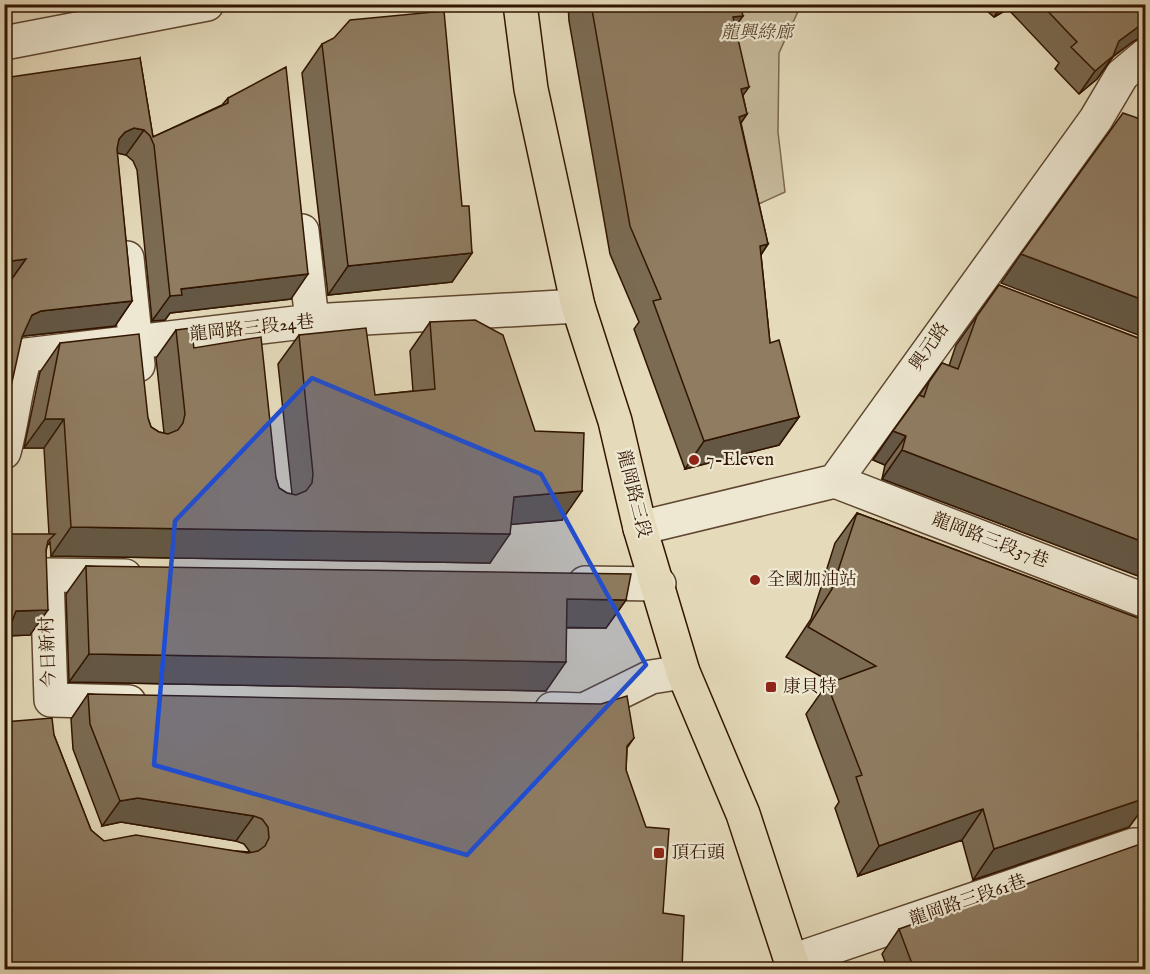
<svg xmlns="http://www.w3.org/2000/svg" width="1150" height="974" viewBox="0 0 1150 974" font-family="'IM FELL English','Noto Serif TC',serif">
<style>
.green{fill:#c6b99b;stroke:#7c674e;stroke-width:1.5}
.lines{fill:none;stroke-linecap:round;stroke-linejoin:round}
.minor-casing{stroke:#5e462f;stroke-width:36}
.major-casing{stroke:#311500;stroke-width:36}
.minor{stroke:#eee8d3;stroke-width:33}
.major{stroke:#e5dbbb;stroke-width:33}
.wall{fill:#7b6b53;stroke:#311500;stroke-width:1.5}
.shaded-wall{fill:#645744;stroke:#311500;stroke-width:1.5}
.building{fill:#8f7c61;stroke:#311500;stroke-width:1.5}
.marked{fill:#1d4ed8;fill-opacity:0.2;stroke:#1d4ed8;stroke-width:4.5;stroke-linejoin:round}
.poi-dot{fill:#8f2418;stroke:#eee8d3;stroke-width:2}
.labels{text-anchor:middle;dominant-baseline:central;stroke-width:4.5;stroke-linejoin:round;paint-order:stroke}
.park-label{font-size:18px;font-style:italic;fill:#5e462e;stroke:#eee8d3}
.street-label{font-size:18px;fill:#311500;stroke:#eee8d3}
.poi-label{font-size:18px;fill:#311500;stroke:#eee8d3;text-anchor:start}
</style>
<rect width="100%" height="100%" fill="#e5dbbb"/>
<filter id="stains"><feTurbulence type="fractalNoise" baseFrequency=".00333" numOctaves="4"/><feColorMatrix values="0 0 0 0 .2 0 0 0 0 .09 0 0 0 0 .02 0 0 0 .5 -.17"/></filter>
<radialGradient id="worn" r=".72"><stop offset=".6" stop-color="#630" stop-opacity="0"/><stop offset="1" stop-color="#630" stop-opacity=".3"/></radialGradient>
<!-- green -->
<path class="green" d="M728 5H801L779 53 778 132 785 192 739 213Z"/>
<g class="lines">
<defs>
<path id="minor" d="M4 43 207 4
M302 231 312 321
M127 258 138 365
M4 452C13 420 15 386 26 355L312 321 578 306
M835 481 1146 601
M640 528 835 481 1096 119 1122 75 1146 55
M125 576 47 575 51 700 129 702
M585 583 659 584
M552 709 584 710 651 677 683 672
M792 961 1134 845H1146"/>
<path id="major" d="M520 4 531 89 578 306 615 421 640 528 683 672 743 814 794 970"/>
</defs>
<!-- minor casing -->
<use href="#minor" class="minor-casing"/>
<!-- major casing -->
<use href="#major" class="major-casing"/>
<!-- minor -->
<use href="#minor" class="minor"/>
<!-- major -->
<use href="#major" class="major"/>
</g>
<!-- wall -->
<path class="wall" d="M568 4H740L735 26 743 96 747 114 741 123 768 244 761 255 770 343 799 417 779 445 685 469 634 329 639 322 610 254 569 21Z
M979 4H1146V35L1134 41 1113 57 1097 79 1079 94 1055 69 1059 63 1008 9 994 17Z
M322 44 462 206 472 253 452 282 328 295 302 73Z
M140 58 153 137 222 105 228 98 291 299 170 313 165 320 152 321 137 170 133 161 126 155 117 153 132 301 115 326 24 336 9 283Z
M999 285 1146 341V579L882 479 885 465 873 460 942 363 949 366 956 345Z
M430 322 562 520 511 524 490 563 51 556 50 542 47 546 30 635 7 636 49 534 44 448H24L40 372 60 343 148 418 151 427 159 432 164 433 156 358 176 330 194 348 276 478 279 488 287 493 292 494 278 364 299 335 375 395 413 391 410 351Z
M857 513 1146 621V804L1129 827 973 880 962 840 858 876 835 808 839 802 806 714 827 684 831 682 786 657 811 619 835 543Z
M86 566 626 600 606 628H566L546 691 69 682 66 594Z
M88 694 634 738 627 748 626 770 663 913 4 969 54 735 91 830 104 841 250 852 244 844 236 841 121 822 102 826 73 749 71 719Z
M899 929 1146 969H888L882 954Z"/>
<!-- shaded-wall -->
<path class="shaded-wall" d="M1003 4H1011L1008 9 994 17Z
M743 16 723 44 733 17Z
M1146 21V35L1134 41 1113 56 1097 79 1079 94 1095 71 1119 41Z
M749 87 729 115 741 89Z
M747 114 727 142 739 117Z
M134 128 144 130 126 155 117 153 108 157 119 139 125 132Z
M768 244 749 272 760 246Z
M472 253 452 282 328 295 348 266Z
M1021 254 1146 301V338L1001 283Z
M26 259 9 283 4 284V262Z
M308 274 291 299 170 313 165 320 152 321 170 296 181 289Z
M132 301 115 326 24 336 15 340 32 315 41 311Z
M799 417 779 445 685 469 704 441Z
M45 419H64L44 448H24Z
M893 431 906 436 885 465 873 460Z
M902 450 1146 543V579L882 479Z
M582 491 562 520 494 526 514 497Z
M71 527 510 534 490 563 51 556Z
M567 599 626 600 606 628 547 627Z
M48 610 30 635 4 636 16 611Z
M89 654 566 662 546 691 69 682Z
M1138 736 1146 739V777Z
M138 798 254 816 236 841 121 822 102 826 120 801Z
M1146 798V804L1129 827 973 880 994 849Z
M983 809 962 840 858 876 879 846Z"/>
<!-- building -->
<path class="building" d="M591 4H740L743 16 733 17 749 87 741 89 747 114 739 117 768 244 760 246 770 343 779 340 799 417 704 441 653 301 661 299 630 226Z
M1041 4H1146V21L1119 41 1113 56 1095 71 1071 47 1077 42Z
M444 11 462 206H469L472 253 348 266 322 44 334 38 350 20Z
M140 58 153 137 228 103V98L286 67 308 274 181 289 182 295 170 296 154 145 150 136 144 130 134 128 125 132 119 139 117 149 132 301 41 311 32 315 22 337 4 418V290L26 259 4 262V78Z
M1123 113 1146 121V301L1021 254Z
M999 285 1146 341V543L902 450 906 436 893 431 919 395 924 397 929 382 942 363 958 369 977 316Z
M475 320 503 335 535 431 584 433 582 491 514 497 510 534 71 527 64 419H45L60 343 139 334 148 418 151 427 159 432 168 434 178 430 183 423 185 414 176 330 191 328 194 348 261 337 276 478 279 488 287 493 296 495 306 491 312 483 313 474 299 335 366 328 375 395 435 389 430 322Z
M857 513 1146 621V739L1138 736 1146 773V798L994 849 983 809 879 846 856 777 862 775 827 684 876 666 808 627 832 589Z
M4 534H55L48 541 46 550 48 610 16 611 4 643Z
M86 566 631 574 626 600 567 599 566 662 89 654Z
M4 673 9 675 4 684Z
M88 694 601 704 627 696 634 738 627 746 626 770 646 827 669 829 663 913 684 916 682 969H4V722L52 718 54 735 91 830 104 841 136 835 248 853 258 851 265 846 269 838 268 827 262 819 254 816 138 798 120 801 90 724Z
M1146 842V969H914L899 929Z"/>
<!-- marked area -->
<path class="marked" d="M312 378 541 474 646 665 467 855 154 765 175 521Z"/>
<!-- markers -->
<g class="poi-dot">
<circle cx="694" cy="460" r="6"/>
<circle cx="755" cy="580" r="6"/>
<rect x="765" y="681" width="12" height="12" rx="3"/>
<rect x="653" y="847" width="12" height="12" rx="3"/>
</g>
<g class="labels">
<!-- park labels -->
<g class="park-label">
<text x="757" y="33">龍興綠廊</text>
</g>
<!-- street labels -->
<g class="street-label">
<text transform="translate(252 329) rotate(-6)">龍岡路三段24巷</text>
<text transform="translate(930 347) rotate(-55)">興元路</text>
<text transform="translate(633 494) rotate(76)">龍岡路三段</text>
<text transform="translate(990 541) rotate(21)">龍岡路三段37巷</text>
<text transform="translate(49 652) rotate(-92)">今日新村</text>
<text transform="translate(968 901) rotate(-19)">龍岡路三段61巷</text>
</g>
<!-- poi labels -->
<g class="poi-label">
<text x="706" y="460">7-Eleven</text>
<text x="767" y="580">全國加油站</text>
<text x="783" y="687">康貝特</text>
<text x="671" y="853">頂石頭</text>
</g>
</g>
<!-- margin -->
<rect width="1150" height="974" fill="none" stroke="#e5dbbb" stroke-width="24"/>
<rect x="6" y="6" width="1138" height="962" fill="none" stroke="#311500" stroke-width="3"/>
<rect x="12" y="12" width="1126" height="950" fill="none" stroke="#311500" stroke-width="1.5"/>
<rect width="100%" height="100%" filter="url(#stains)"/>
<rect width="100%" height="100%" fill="url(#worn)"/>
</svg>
